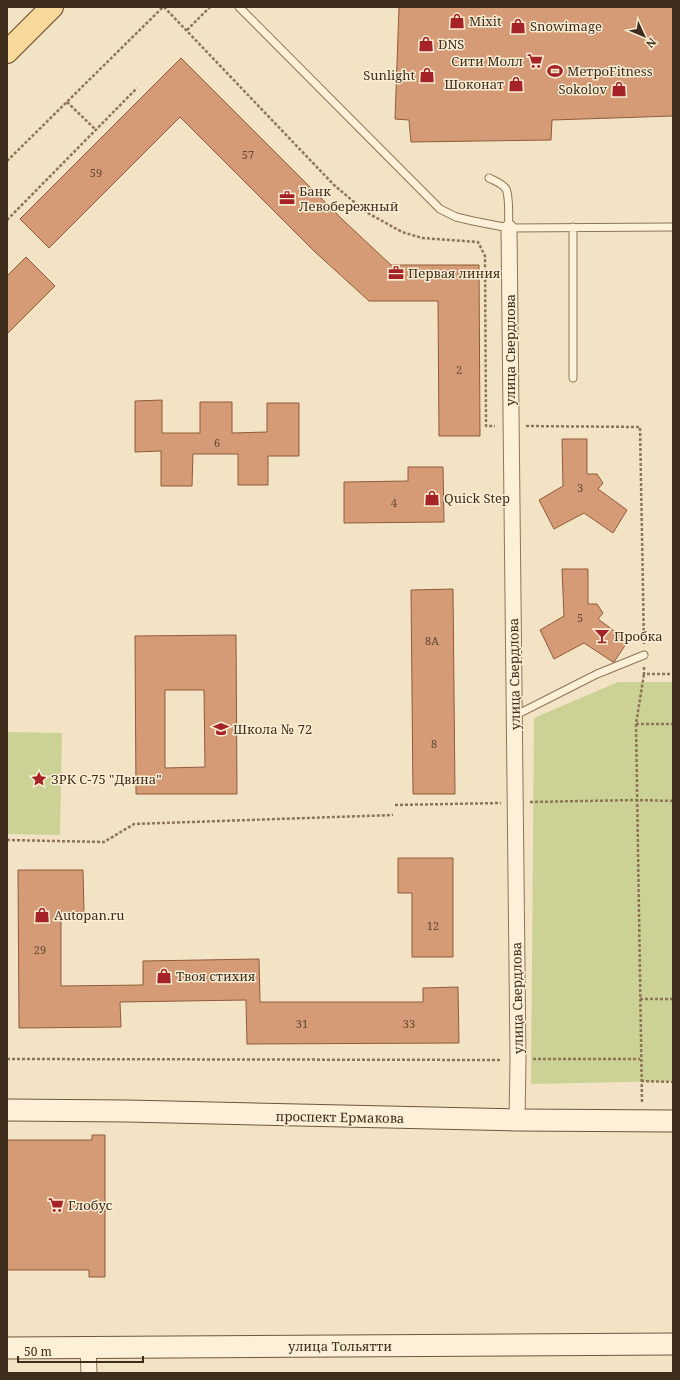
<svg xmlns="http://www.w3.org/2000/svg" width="680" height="1380" viewBox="0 0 680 1380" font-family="'Noto Serif',serif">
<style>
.green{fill:#ccd296}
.building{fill:#d49b76;stroke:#915b3b;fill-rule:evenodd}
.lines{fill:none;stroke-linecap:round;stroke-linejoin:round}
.lane-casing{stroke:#8f7458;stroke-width:9}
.street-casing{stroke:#8f7458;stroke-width:17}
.secondary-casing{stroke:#71553b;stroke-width:23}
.primary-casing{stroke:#5d422c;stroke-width:24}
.path{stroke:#8f7458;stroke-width:2.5;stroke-dasharray:3 2;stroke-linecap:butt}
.lane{stroke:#fcf0d8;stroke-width:7}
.street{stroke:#fcf0d8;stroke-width:15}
.secondary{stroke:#fcf0d8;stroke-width:21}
.primary{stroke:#f9d999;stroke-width:22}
.labels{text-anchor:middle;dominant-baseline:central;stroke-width:3;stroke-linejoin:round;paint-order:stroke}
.number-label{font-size:11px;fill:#644833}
.poi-label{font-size:13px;fill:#3e2c1d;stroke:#f9eed4;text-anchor:start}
.street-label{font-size:13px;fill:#3e2c1d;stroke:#f9eed4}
</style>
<rect width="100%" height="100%" fill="#f2e3c4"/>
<!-- green -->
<path class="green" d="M618 682H673V1081L531 1084 534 718Z
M7 732 62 733 60 835 7 834Z"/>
<!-- building -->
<path class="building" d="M399 7H673V116L552 120 551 140 411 142 409 120 395 119Z
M181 58 344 221 391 265H479L480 436H439L438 301H369L314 251 180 117 49 248 20 219Z
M26 257 55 286 7 334V276Z
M162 400V433H200V402H232V433L267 432V403H299V456H268V485H238V454H193L192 486H161V451L135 452V401Z
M562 439H587V474H597L603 483 598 489 627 510 613 533 584 513 554 529 539 500 563 486Z
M408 467H443L444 522 344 523V482L408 481Z
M562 569H588V604H597L603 613 598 619 628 641 614 662H613L584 643 554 659 540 630 564 616Z
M453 589 455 794H413L411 590Z
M236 635 237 794H136L135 636ZM165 690H204L205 767 165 768Z
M398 858H453V957H412V893H398Z
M18 870H83L84 912H61V986L143 985V961L259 959 260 1002H423V988L458 987 459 1043 247 1044 246 1000 120 1002 121 1027 19 1028Z
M92 1135H105V1277H89V1270H7V1140H92Z"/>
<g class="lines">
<defs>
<path id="lane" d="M239 7 440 209 456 217 473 221 509 228 673 227
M489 178C495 181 502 183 506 189 510 197 508 218 509 228
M573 378V227
M514 716 597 674 644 655"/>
<path id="street" d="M509 228 518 1060 517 1120
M88 1347 89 1373"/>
<path id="secondary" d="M7 1110 127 1111 517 1120 673 1121
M7 1348 673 1344"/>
<path id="primary" d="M7 52 52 7"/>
</defs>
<!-- lane casing -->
<use href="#lane" class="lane-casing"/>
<!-- street casing -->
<use href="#street" class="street-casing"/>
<!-- secondary casing -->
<use href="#secondary" class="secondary-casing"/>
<!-- primary casing -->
<use href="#primary" class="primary-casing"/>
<!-- path -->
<path class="path" d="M164 7 334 185 366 212 402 232 422 238 478 242 485 256 486 426H495
M187 30 210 7
M67 102 96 130
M7 161 163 7
M7 220 137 88
M526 426 640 427 644 644
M644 667V674H673
M636 724H673
M530 802 637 800 673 801
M395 805 501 803
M7 840 104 842 134 824 393 815
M640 999H673
M7 1059 502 1060
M533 1059H640
M641 1081 673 1082
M642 1102 636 724 644 674"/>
<!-- lane -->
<use href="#lane" class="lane"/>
<!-- street -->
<use href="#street" class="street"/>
<!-- secondary -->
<use href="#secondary" class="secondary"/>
<!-- primary -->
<use href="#primary" class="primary"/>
</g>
<!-- icons -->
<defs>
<symbol id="shop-bare" viewBox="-9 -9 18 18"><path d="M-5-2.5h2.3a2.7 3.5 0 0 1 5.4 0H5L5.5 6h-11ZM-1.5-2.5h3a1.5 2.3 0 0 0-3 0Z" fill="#a52226" stroke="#f9eed4" stroke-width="2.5" paint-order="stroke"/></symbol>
<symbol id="supermarket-bare" viewBox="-9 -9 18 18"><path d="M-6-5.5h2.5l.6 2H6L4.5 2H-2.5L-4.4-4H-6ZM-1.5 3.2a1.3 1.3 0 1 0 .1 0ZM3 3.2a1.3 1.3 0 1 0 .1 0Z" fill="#a52226" stroke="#f9eed4" stroke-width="2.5" paint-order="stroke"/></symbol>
<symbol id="stadium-bare" viewBox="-9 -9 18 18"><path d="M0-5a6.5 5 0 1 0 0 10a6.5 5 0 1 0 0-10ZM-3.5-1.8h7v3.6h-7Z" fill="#a52226" stroke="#f9eed4" stroke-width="2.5" paint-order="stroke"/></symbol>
<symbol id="office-bare" viewBox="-9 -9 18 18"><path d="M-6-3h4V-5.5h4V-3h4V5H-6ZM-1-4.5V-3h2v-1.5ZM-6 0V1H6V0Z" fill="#a52226" stroke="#f9eed4" stroke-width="2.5" paint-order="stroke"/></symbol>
<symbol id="bar-bare" viewBox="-9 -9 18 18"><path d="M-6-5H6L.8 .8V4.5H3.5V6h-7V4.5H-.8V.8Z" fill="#a52226" stroke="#f9eed4" stroke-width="2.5" paint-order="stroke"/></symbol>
<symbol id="school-bare" viewBox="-9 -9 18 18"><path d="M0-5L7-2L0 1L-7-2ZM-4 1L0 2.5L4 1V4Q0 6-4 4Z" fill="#a52226" stroke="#f9eed4" stroke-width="2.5" paint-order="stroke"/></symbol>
<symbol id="sight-bare" viewBox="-9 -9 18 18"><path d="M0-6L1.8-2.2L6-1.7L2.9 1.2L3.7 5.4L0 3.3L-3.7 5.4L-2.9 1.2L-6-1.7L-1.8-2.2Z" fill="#a52226" stroke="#f9eed4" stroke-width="2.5" paint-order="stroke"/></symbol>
</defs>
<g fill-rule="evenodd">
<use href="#shop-bare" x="446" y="10" width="22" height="22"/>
<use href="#shop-bare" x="507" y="15" width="22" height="22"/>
<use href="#shop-bare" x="415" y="33" width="22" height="22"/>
<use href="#supermarket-bare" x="524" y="50" width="22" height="22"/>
<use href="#stadium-bare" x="544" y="60" width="22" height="22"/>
<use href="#shop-bare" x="416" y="64" width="22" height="22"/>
<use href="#shop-bare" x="505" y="73" width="22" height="22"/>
<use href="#shop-bare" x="608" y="78" width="22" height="22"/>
<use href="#office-bare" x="276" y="187" width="22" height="22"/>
<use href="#office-bare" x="385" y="262" width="22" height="22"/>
<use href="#shop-bare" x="421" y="487" width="22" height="22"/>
<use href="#bar-bare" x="591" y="625" width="22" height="22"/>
<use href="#school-bare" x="210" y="718" width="22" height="22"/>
<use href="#sight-bare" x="28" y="768" width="22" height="22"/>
<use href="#shop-bare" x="31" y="904" width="22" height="22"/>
<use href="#shop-bare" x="153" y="965" width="22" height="22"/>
<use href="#supermarket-bare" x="45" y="1194" width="22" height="22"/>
</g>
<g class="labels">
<!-- number labels -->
<g class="number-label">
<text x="248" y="154">57</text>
<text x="96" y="172">59</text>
<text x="459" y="369">2</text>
<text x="217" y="442">6</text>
<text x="580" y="487">3</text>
<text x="394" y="502">4</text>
<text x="580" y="617">5</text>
<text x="432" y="640">8А</text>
<text x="434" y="743">8</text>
<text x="433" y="925">12</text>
<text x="40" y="949">29</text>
<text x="302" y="1023">31</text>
<text x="409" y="1023">33</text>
</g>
<!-- poi labels -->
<g class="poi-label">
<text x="469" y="21">Mixit</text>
<text x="530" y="26">Snowimage</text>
<text x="438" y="44">DNS</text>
<text x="523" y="61" text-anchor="end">Сити Молл</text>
<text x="567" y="71">МетроFitness</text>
<text x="415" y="75" text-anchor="end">Sunlight</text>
<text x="504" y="84" text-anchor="end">Шоконат</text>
<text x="607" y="89" text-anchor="end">Sokolov</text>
<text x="299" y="191">Банк<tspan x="299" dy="15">Левобережный</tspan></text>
<text x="408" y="273">Первая линия</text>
<text x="444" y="498">Quick Step</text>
<text x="614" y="636">Пробка</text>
<text x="233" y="729">Школа № 72</text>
<text x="51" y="779">ЗРК С-75 "Двина"</text>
<text x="54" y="915">Autopan.ru</text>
<text x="176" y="976">Твоя стихия</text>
<text x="68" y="1205">Глобус</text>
</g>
<!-- street labels -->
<g class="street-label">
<text transform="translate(510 350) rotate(-90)">улица Свердлова</text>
<text transform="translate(514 674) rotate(-91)">улица Свердлова</text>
<text transform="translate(517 998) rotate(-91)">улица Свердлова</text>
<text transform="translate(340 1117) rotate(1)">проспект Ермакова</text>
<text x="340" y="1346">улица Тольятти</text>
</g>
</g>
<!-- border -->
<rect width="680" height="1380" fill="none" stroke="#3e2c1d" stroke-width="16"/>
<!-- north arrow -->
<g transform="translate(644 36) rotate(134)" stroke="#f9eed4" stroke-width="3" paint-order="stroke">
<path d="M0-3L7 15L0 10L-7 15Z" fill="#3e2c1d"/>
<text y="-6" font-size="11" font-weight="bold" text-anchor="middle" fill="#3e2c1d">N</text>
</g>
<!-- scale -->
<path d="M18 1356v6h125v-6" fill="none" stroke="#3e2c1d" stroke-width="2"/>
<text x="24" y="1356" font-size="12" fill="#3e2c1d" stroke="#f9eed4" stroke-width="3" paint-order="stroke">50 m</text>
</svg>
